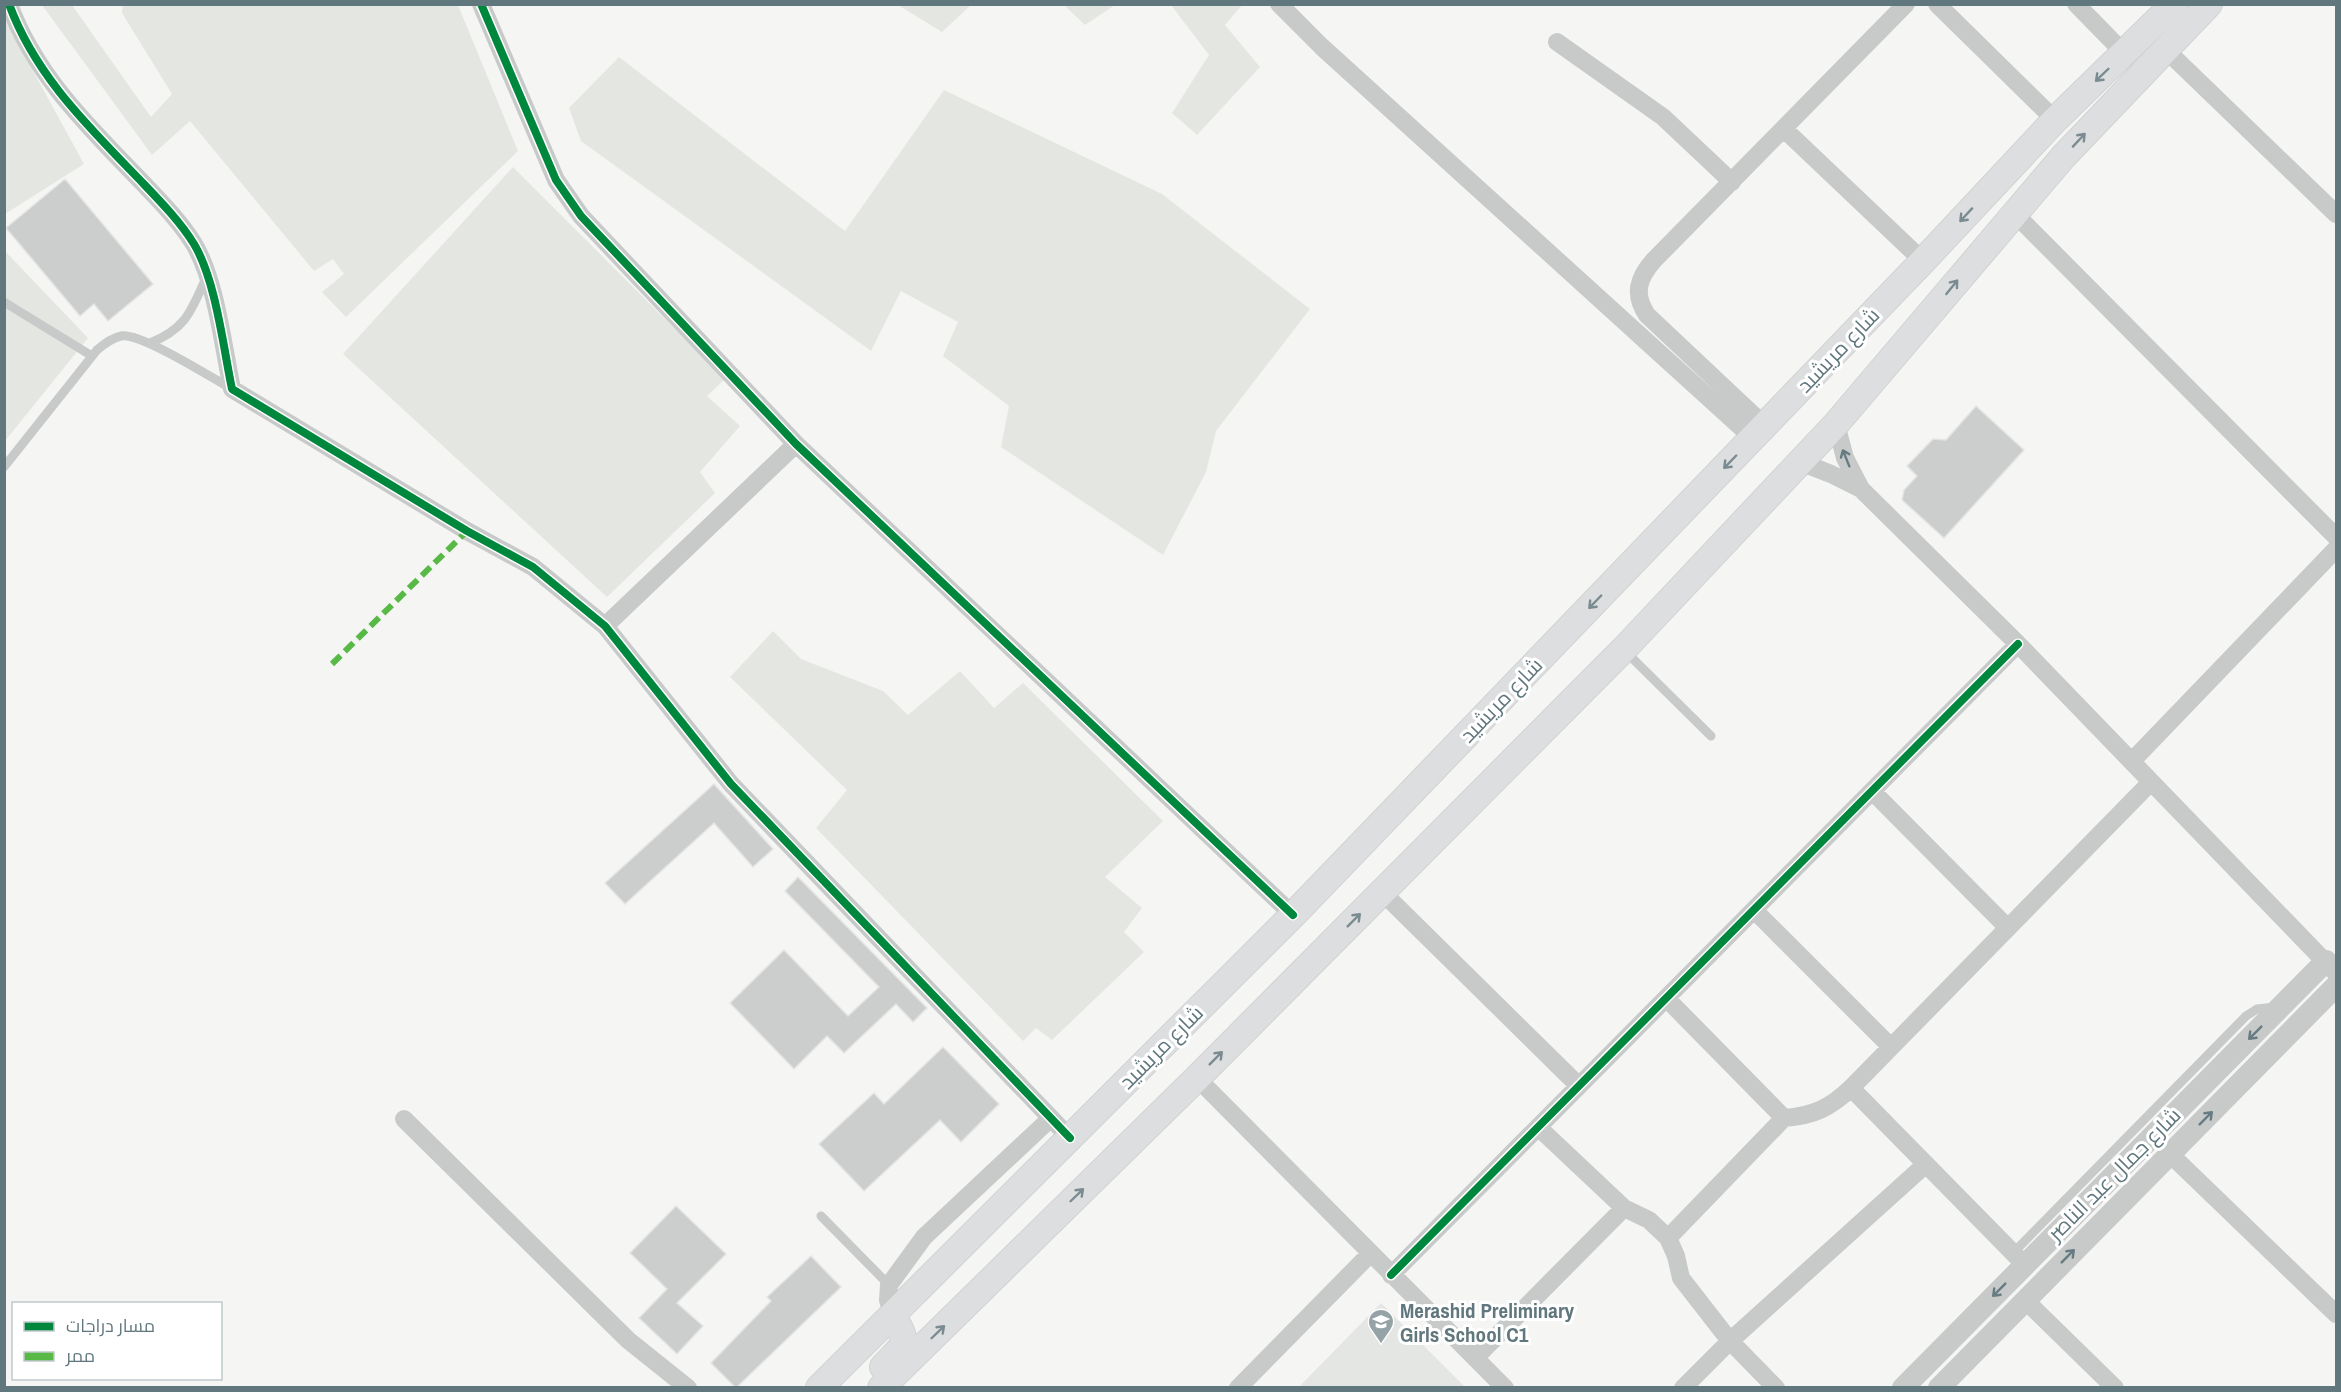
<svg xmlns="http://www.w3.org/2000/svg" width="2341" height="1392" viewBox="0 0 2341 1392" font-family="'Archivo Narrow',Cairo,sans-serif">
<style>
.built{fill:#e4e6e4}
.green{fill:#e4e7e1}
.building{fill:#cccece;stroke:#e4e4e4;stroke-width:1.5}
.lines{fill:none;stroke-linecap:round;stroke-linejoin:round}
.secondary-casing{stroke:#d1d2d2;stroke-width:28}
.service{stroke:#c8caca;stroke-width:9}
.minor{stroke:#c8caca;stroke-width:18}
.tertiary{stroke:#c8caca;stroke-width:22}
.secondary{stroke:#dddedf;stroke-width:26}
.quiet{stroke:#58b947;stroke-width:6;stroke-dasharray:12 6;stroke-linecap:butt}
.cycleway-casing{stroke:#fff;stroke-width:11}
.cycleway{stroke:#00873e;stroke-width:8}
.oneway{stroke:#7a8c91}
.oneway2{stroke:#667b82}
.labels{text-anchor:middle;dominant-baseline:central;stroke-width:6;stroke-linejoin:round;paint-order:stroke}
.street-label{font-size:21px;fill:#61777e;stroke:#fff}
.poi-label{font-size:21px;font-weight:bold;fill:#61777e;stroke:#fff;text-anchor:start}
</style>
<rect width="100%" height="100%" fill="#f5f5f4"/>
<!-- built -->
<path class="built" d="M1381 1303 1465 1387H1299Z"/>
<!-- green -->
<path class="green" d="M42 5H72L151 117 172 94 122 13 123 5H458L518 151 346 317 322 292 344 274 333 259 314 271 190 121 152 155Z
M898 5H971L942 32Z
M1064 5H1115L1085 25Z
M1171 5H1242L1225 25 1260 67 1197 135 1172 113 1209 55Z
M4 14 9 27 84 164 5 214Z
M619 57 845 231 944 90 1162 194 1310 309 1216 431 1206 472 1163 555 1001 447 1009 406 943 356 958 322 901 291 871 351 581 141 569 108Z
M513 167 725 379 707 396 740 426 700 472 715 493 607 597 343 354Z
M5 251 88 338 5 441Z
M773 631 801 659 883 691 908 715 960 671 994 708 1023 683 1163 821 1105 877 1142 908 1124 932 1144 952 1052 1040 1036 1028 1023 1041 816 828 847 790 730 677Z"/>
<!-- building -->
<path class="building" d="M65 179 153 284 108 321 94 304 80 316 6 228Z
M1976 406 2024 450 1944 538 1902 500 1904 490 1917 476 1907 466 1933 439 1946 440Z
M714 784 773 849 753 867 714 823 625 904 605 883Z
M798 877 927 1008 913 1022 896 1004 844 1053 827 1036 794 1069 730 1003 784 950 848 1016 879 987 785 891Z
M943 1047 999 1104 961 1142 940 1120 864 1191 819 1144 874 1093 884 1104Z
M676 1206 726 1254 677 1303 703 1326 677 1354 639 1318 667 1289 630 1253Z
M811 1256 841 1287 736 1388 711 1363 771 1301 767 1297Z"/>
<g class="lines">
<defs>
<path id="secondary" d="M883 1367C906 1342 910 1346 893 1316
M819 1388 1293 915 1923 261 2055 120 2174 4
M881 1388 1197 1078 1623 650 1836 424 2063 157 2209 4"/>
</defs>
<!-- secondary casing -->
<use href="#secondary" class="secondary-casing"/>
<!-- service -->
<path class="service" d="M4 302 92 356
M150 343C186 329 191 311 206 278
M4 467 97 350C104 344 112 338 121 336 140 332 212 378 232 389
M1625 651 1711 736
M821 1216 889 1285
M2013 1253 2246 1016 2257 1009 2275 1007"/>
<!-- minor -->
<path class="minor" d="M9 4C35 75 87 125 138 178 158 199 179 220 194 244 216 281 223 346 232 389L467 531 533 567 605 626 731 784 1070 1138
M481 4 556 180 581 216 796 444 1293 915
M1279 4 1322 47 1753 438
M1937 4 2055 120
M2076 4 2124 53
M1557 42 1663 117 1732 182
M2165 49 2336 214
M1784 129 1923 261
M2014 213 2336 537
M1836 424 1845 458 1861 489 2018 644 2336 973
M1765 426 1647 315C1633 294 1638 278 1654 260L1906 4
M1800 462 1831 474 1861 489
M605 626 796 444
M2132 761 2336 549
M1872 791 2008 928
M1382 892 1579 1086
M1754 910 1891 1047
M1666 998 1784 1118C1813 1116 1830 1108 1851 1088L2151 782
M1197 1078 1505 1388
M1851 1088 2025 1265
M404 1119 628 1340 688 1388
M1538 1127 1624 1208 1649 1220 1668 1238 1676 1256 1681 1278 1730 1341 1776 1388
M2170 1154 2336 1314
M1668 1238 1784 1118
M1391 1275 2018 644
M2025 1300 2115 1388
M893 1316 888 1300 889 1285 924 1237 1051 1118
M1475 1358 1624 1208
M1238 1388 1370 1254
M1683 1388 1730 1341 1926 1164"/>
<!-- tertiary -->
<path class="tertiary" d="M1903 1388 2326 961
M1939 1388 2336 986"/>
<!-- secondary -->
<use href="#secondary" class="secondary"/>
<!-- quiet -->
<path class="quiet" d="M332 664 467 531"/>
<defs>
<path id="cycleway" d="M9 4C35 75 87 125 138 178 158 199 179 220 194 244 216 281 223 346 232 389L467 531 533 567 605 626 731 784 1070 1138
M481 4 556 180 581 216 796 444 1293 915
M1391 1275 2018 644"/>
</defs>
<!-- cycleway casing -->
<use href="#cycleway" class="cycleway-casing"/>
<!-- cycleway -->
<use href="#cycleway" class="cycleway"/>
</g>
<!-- one-way arrows -->
<defs><path id="oneway-shaft" d="M-6 0H5M1.5-3L5.5 0L1.5 3" fill="none" stroke-width="1.6" stroke-linecap="round" stroke-linejoin="round" transform="scale(1.5)"/></defs>
<g class="oneway">
<use href="#oneway-shaft" transform="translate(2102 75) rotate(136)"/>
<use href="#oneway-shaft" transform="translate(2079 140) rotate(-47)"/>
<use href="#oneway-shaft" transform="translate(1966 215) rotate(133)"/>
<use href="#oneway-shaft" transform="translate(1952 287) rotate(-51)"/>
<use href="#oneway-shaft" transform="translate(1730 462) rotate(134)"/>
<use href="#oneway-shaft" transform="translate(1595 602) rotate(134)"/>
<use href="#oneway-shaft" transform="translate(1354 920) rotate(-45)"/>
<use href="#oneway-shaft" transform="translate(1216 1058) rotate(-45)"/>
<use href="#oneway-shaft" transform="translate(1077 1195) rotate(-44)"/>
<use href="#oneway-shaft" transform="translate(938 1332) rotate(-44)"/>
</g>
<g class="oneway2">
<use href="#oneway-shaft" transform="translate(1846 458) rotate(-112)"/>
<use href="#oneway-shaft" transform="translate(2255 1033) rotate(135)"/>
<use href="#oneway-shaft" transform="translate(2206 1118) rotate(-45)"/>
<use href="#oneway-shaft" transform="translate(2068 1256) rotate(-45)"/>
<use href="#oneway-shaft" transform="translate(1999 1290) rotate(135)"/>
</g>
<!-- icons -->
<defs>
<symbol id="school-pin" viewBox="-11 -11 22 30"><path d="M0 17L-7.5 6A9.5 9.5 0 1 1 7.5 6Z" fill="#95a3a7" stroke="#fff"/><path d="M0-5L7-2L0 1L-7-2ZM-4 1L0 2.5L4 1V4Q0 6-4 4Z" fill="#fff"/></symbol>
</defs>
<g fill-rule="evenodd">
<use href="#school-pin" x="1366" y="1307" width="30" height="40"/>
</g>
<g class="labels">
<!-- street labels -->
<g class="street-label">
<text transform="translate(1838 350) rotate(-46)">شارع مريشيد</text>
<text transform="translate(1501 700) rotate(-46)">شارع مريشيد</text>
<text transform="translate(1161 1047) rotate(-45)">شارع مريشيد</text>
<text transform="translate(2114 1174) rotate(-45)">شارع جمال عبد الناصر</text>
</g>
<!-- poi labels -->
<g class="poi-label">
<text x="1400" y="1310">Merashid Preliminary<tspan x="1400" dy="24">Girls School C1</tspan></text>
</g>
</g>
<!-- border -->
<rect width="2341" height="1392" fill="none" stroke="#61777e" stroke-width="12"/>
<!-- legend -->
<rect x="12" y="1302" width="210" height="78" fill="#ffffff" stroke="#c0c9cb" stroke-width="1.5"/>
<rect x="24" y="1322" width="30" height="9" fill="#00873e" stroke="#c0c9cb" stroke-width="1.5"/>
<text x="66" y="1332" font-size="18" fill="#61777e">مسار دراجات</text>
<rect x="24" y="1352" width="30" height="9" fill="#58b947" stroke="#c0c9cb" stroke-width="1.5"/>
<text x="66" y="1362" font-size="18" fill="#61777e">ممر</text>
</svg>
